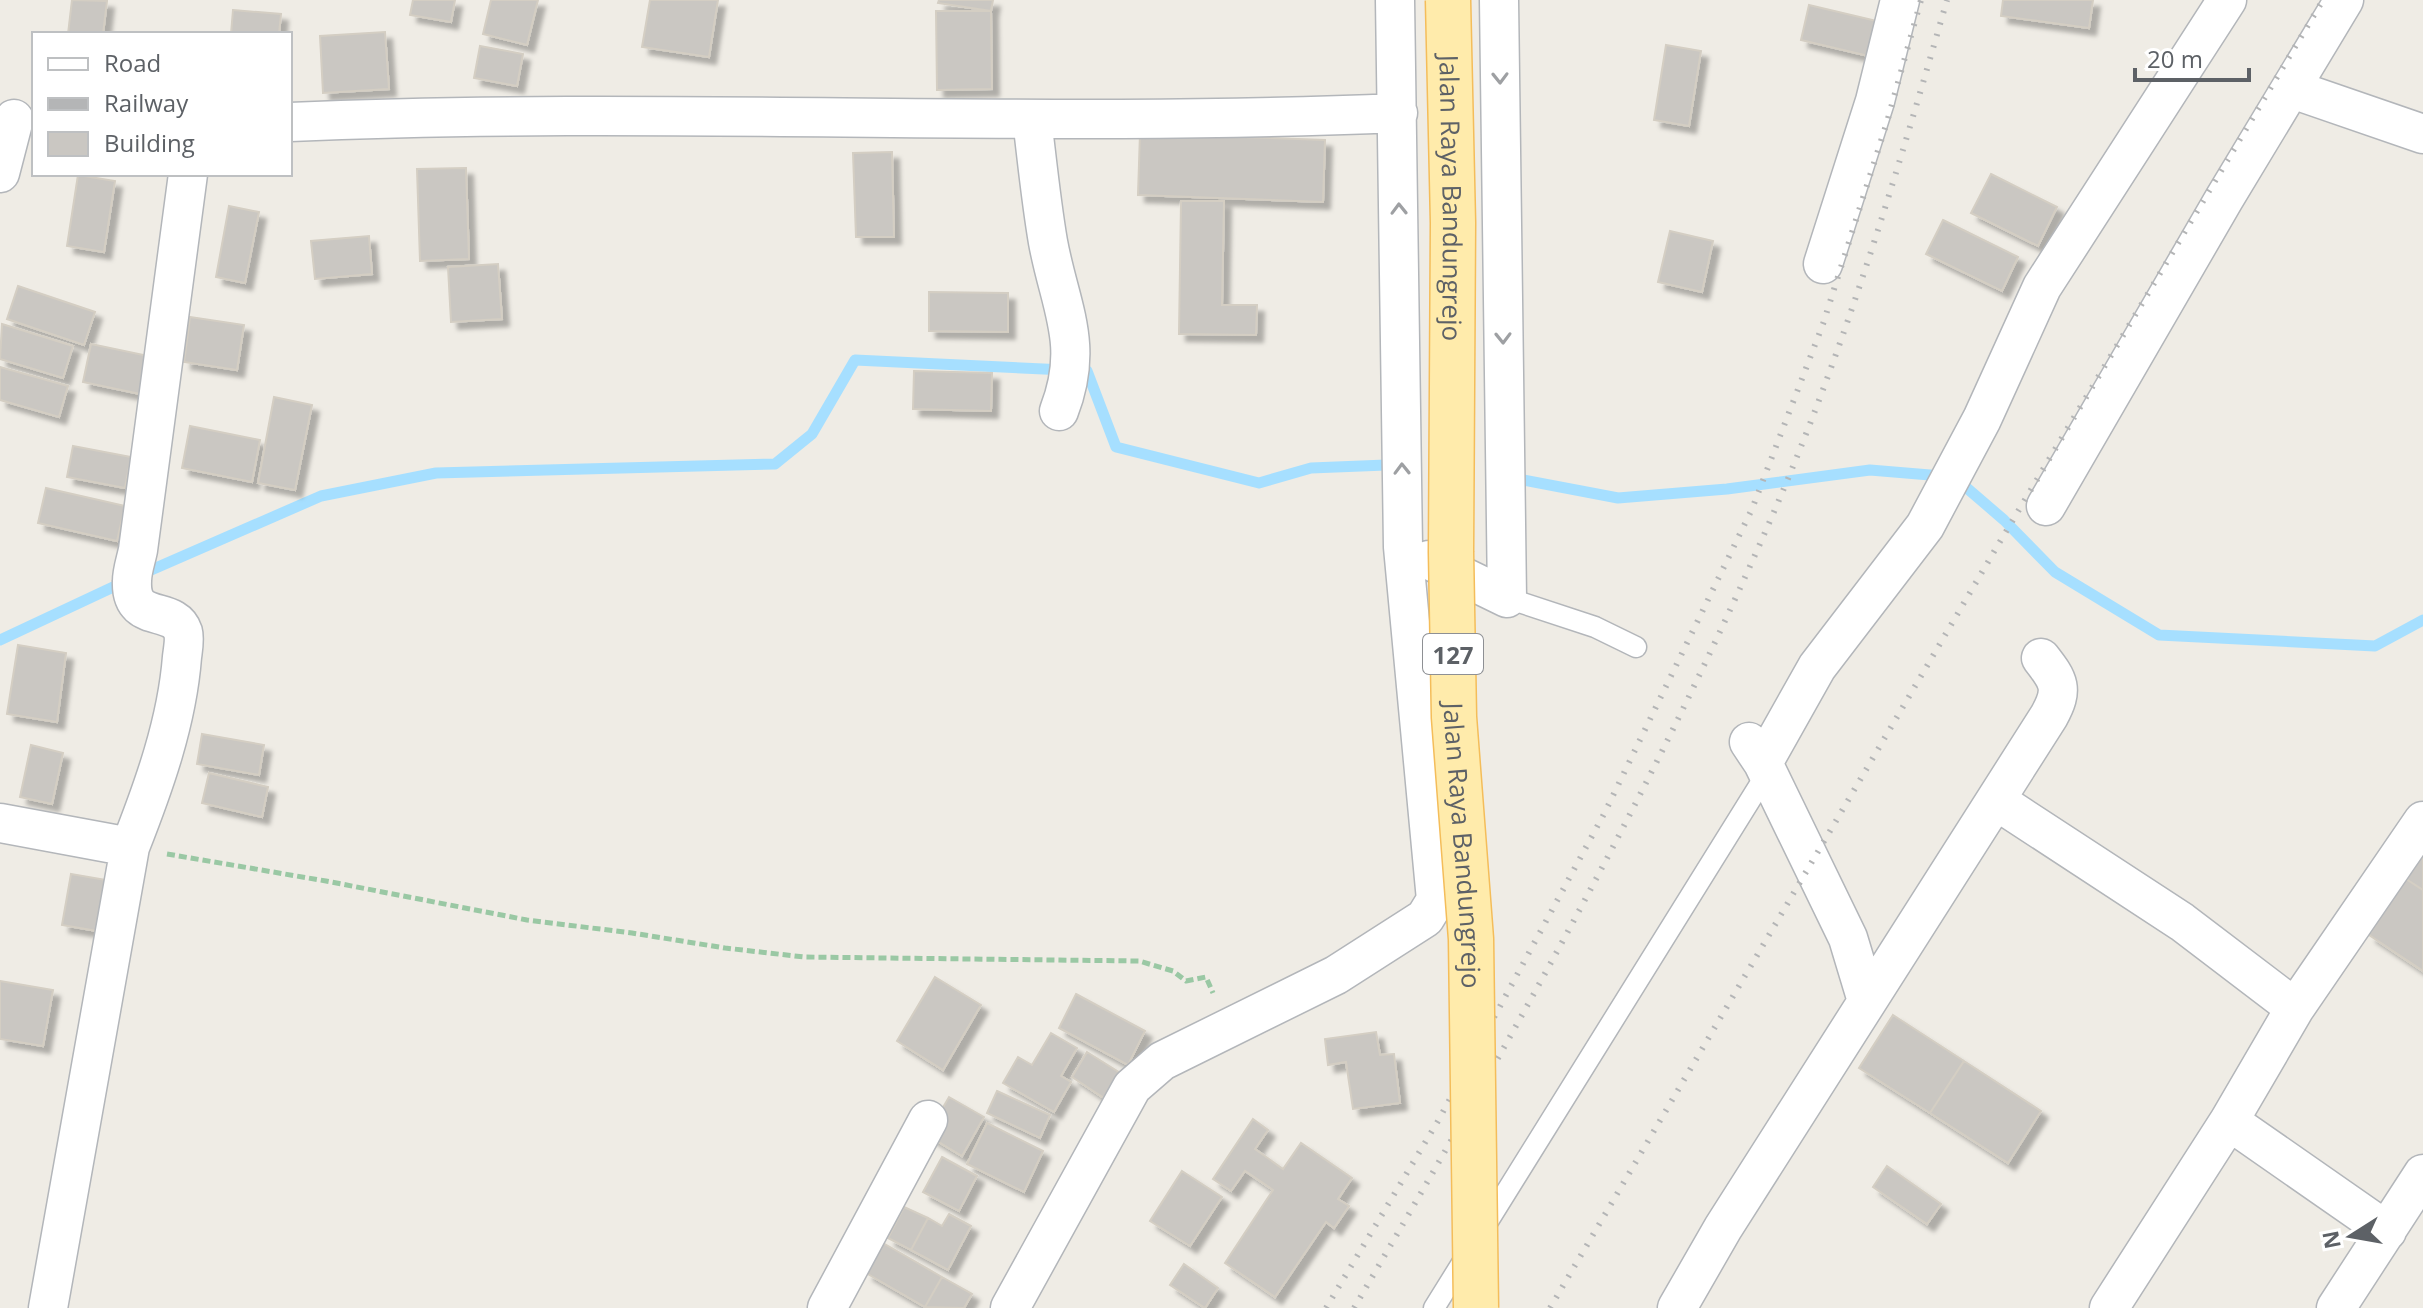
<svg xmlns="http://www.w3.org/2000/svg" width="2423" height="1308" viewBox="0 0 2423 1308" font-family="'Open Sans',sans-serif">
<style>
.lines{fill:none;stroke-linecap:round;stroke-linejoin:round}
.stream{stroke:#a6dfff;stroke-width:11}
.building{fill:#cac7c2;stroke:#d4cec3;stroke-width:2;filter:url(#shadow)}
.lane-casing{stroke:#b3b6ba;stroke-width:23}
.street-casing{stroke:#b3b6ba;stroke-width:41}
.path{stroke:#9ac8a4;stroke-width:5;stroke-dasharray:8 4;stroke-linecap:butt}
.lane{stroke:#fff;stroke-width:20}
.street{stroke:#fff;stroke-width:38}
.rail{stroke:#b4b5b6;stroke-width:6;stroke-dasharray:2 10;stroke-linecap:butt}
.primary-bridge-casing{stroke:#f4bd5a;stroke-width:47;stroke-linecap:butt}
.primary-bridge{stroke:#ffebab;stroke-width:44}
.oneway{stroke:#9ea0a3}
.labels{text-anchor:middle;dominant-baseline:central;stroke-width:8;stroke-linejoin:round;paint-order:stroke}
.shield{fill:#fff;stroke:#8e9094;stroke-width:2}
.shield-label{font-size:24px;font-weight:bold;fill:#5d6166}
.street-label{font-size:26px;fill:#5d6166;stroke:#fff}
</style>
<defs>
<filter id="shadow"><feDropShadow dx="7" dy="7" stdDeviation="2" flood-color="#0004"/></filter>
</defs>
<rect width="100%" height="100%" fill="#efece5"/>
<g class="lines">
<!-- stream -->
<path class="stream" d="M1523 480 1618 498 1727 489 1870 470 1954 477 2004 520 2055 572 2159 635 2375 646 2423 620
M142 574 321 496 436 473 775 464 812 434 855 360 1087 371 1116 447 1259 483 1311 468 1386 465
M0 640 126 581"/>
</g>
<!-- building -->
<path class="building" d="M72 0 107 1 103 34H68Z
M413 0H455L451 22 410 15Z
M491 0H538L527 45 483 34Z
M650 0H718L709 57 642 47Z
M939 0H993L991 11 938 3Z
M2003 0H2093L2089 28 2001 16Z
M1809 5 1885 23 1877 58 1801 40Z
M233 10 281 14 279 34H231Z
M936 11H991L992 89 937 90Z
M385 32 389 89 323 93 320 36Z
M1666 45 1701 51 1689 126 1654 120Z
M480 46 523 54 517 86 474 78Z
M1140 133 1325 140 1323 202 1138 195Z
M892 152 894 237H856L853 153Z
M466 168 469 259 420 261 417 169Z
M1991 174 2057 207 2038 246 1971 213Z
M78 175 115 181 104 252 67 246Z
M1181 201H1224L1222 305H1257L1256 335 1179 334Z
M229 206 259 212 245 283 216 277Z
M1943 220 2018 257 2002 291 1926 254Z
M1670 231 1713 241 1702 292 1658 282Z
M369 236 372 274 315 279 311 241Z
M498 264 502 319 451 322 448 267Z
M18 286 95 312 84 345 7 319Z
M929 292 1008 293V332L929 331Z
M190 317 244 325 237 370 184 362Z
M2 324 73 346 63 378 0 359Z
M91 344 153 357 145 395 83 382Z
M0 367 68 386 59 417 0 400Z
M914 371 992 373 991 411 913 409Z
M274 397 312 405 295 490 258 483Z
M190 426 260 440 252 482 182 468Z
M73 446 131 457 125 488 67 477Z
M46 488 125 506 117 541 38 523Z
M18 645 66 653 57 722 7 714Z
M202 734 264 745 259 775 197 764Z
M31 745 63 753 52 804 20 797Z
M209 773 268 787 262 817 202 803Z
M2423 853V890L2406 879Z
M71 874 112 881 103 932 62 925Z
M2406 879 2423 890V971L2369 935Z
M935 977 981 1005 943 1070 897 1041Z
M0 981 53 990 43 1046 0 1039Z
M1076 994 1145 1031 1128 1065 1059 1028Z
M1893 1015 1964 1061 1930 1113 1859 1068Z
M1376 1032 1380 1055 1394 1054 1400 1103 1353 1109 1346 1062 1328 1065 1325 1039Z
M1051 1033 1077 1048 1061 1076 1071 1082 1054 1112 1003 1083 1018 1057 1032 1065Z
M1087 1052 1122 1074 1107 1100 1072 1077Z
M1964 1061 2041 1111 2008 1163 1930 1113Z
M997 1091 1050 1115 1040 1138 987 1113Z
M949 1097 984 1117 962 1156 927 1135Z
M1253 1119 1268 1130 1255 1149 1283 1169 1301 1143 1352 1178 1338 1199 1349 1206 1334 1228 1326 1222 1275 1297 1225 1263 1273 1190 1245 1171 1231 1191 1213 1179Z
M987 1123 1043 1151 1024 1192 967 1164Z
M942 1157 977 1176 959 1211 923 1192Z
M1887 1166 1941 1204 1927 1224 1873 1187Z
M1182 1171 1222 1197 1190 1246 1150 1221Z
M904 1207 928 1218 911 1250 888 1238Z
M949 1214 971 1226 948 1270 911 1250 928 1218 942 1226Z
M883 1243 942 1277 925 1307 866 1273Z
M1184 1264 1218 1288 1205 1308 1170 1285Z
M942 1277 972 1294 964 1308 925 1307Z"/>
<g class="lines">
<defs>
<path id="lane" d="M1507 598 1595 627 1636 647
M1434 1308 1767 773"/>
<path id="street" d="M2292 89 2423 134
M1032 119C1037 160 1041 201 1048 242 1060 307 1085 344 1059 411
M290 122C659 106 1029 129 1398 113
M0 173 14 119
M1823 264 1875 101 1900 0
M2046 506 2224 199 2344 0
M1429 560 1507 598 1499 0
M1749 742 1763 763 1848 938 1867 1001
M1763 763 1817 667 1925 526 1982 419 2042 287 2227 0
M1997 801 2182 922 2295 1008
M0 823 130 847
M2229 1121 2387 1231
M48 1308 130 847C154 786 177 722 182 657 183 649 185 639 183 632 174 604 130 626 132 581 132 571 136 560 138 550L188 174
M827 1308 928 1120
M1010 1308 1132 1087 1162 1061 1336 975 1425 918 1436 900 1403 547 1395 0
M1677 1308 1723 1228 2049 716C2064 689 2059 681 2041 658
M2109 1308 2229 1121 2295 1008 2423 821
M2336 1308 2423 1174"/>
</defs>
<!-- lane casing -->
<use href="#lane" class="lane-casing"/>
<!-- street casing -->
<use href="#street" class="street-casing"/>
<!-- path -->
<path class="path" d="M167 854 326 881 527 920 632 933 725 948 804 957 1139 961 1173 971 1186 981 1206 977 1213 993"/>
<!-- lane -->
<use href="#lane" class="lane"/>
<!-- street -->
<use href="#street" class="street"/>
<!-- rail -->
<path class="rail" d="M1326 1308 1438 1121 1605 812 1752 509 1823 324 1887 122 1921 0
M1354 1308C1505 1050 1654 789 1773 514 1845 348 1897 174 1947 0
M1550 1308 1995 550 2323 0"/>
<defs>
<g id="primary-bridge">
<path id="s1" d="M1448 0 1453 223 1451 552 1454 717 1471 939 1476 1308"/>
</g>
</defs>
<!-- primary-bridge casing -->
<use href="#primary-bridge" class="primary-bridge-casing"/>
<!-- primary-bridge -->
<use href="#primary-bridge" class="primary-bridge"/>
</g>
<!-- one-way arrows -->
<defs><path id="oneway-chevron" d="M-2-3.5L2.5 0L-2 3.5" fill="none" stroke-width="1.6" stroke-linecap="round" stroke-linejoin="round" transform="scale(2)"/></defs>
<g class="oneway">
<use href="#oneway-chevron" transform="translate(1500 78) rotate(89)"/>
<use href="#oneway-chevron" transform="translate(1399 209) rotate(-91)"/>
<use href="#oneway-chevron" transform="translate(1503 338) rotate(89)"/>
<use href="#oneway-chevron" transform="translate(1402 469) rotate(-91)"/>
</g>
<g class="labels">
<!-- shield labels -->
<rect class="shield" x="1423" y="634" width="60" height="40" rx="6"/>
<g class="shield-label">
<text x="1453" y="654">127</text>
</g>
<!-- street labels -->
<g class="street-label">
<text stroke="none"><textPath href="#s1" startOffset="198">Jalan Raya Bandungrejo</textPath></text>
<text stroke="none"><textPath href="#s1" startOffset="846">Jalan Raya Bandungrejo</textPath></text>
</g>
</g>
<!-- legend -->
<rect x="32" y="32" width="260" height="144" fill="#ffffff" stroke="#bec0c2" stroke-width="2"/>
<rect x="48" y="58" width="40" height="12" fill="#ffffff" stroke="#bec0c2" stroke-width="2"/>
<text x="104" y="72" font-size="24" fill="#5d6166">Road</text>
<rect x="48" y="98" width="40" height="12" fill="#b4b5b6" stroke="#bec0c2" stroke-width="2"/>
<text x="104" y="112" font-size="24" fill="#5d6166">Railway</text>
<rect x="48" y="132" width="40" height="24" fill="#cac7c2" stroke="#bec0c2" stroke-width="2"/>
<text x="104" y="152" font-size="24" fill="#5d6166">Building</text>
<!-- north arrow -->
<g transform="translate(2351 1236) rotate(259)" stroke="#ffffff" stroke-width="6" paint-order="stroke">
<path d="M0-6L14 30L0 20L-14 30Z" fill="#5d6166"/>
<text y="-12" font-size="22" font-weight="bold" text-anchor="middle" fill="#5d6166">N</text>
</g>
<!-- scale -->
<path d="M2135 68v12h114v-12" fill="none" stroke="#5d6166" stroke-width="4"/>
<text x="2147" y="68" font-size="24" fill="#5d6166" stroke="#ffffff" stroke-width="6" paint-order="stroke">20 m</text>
</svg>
